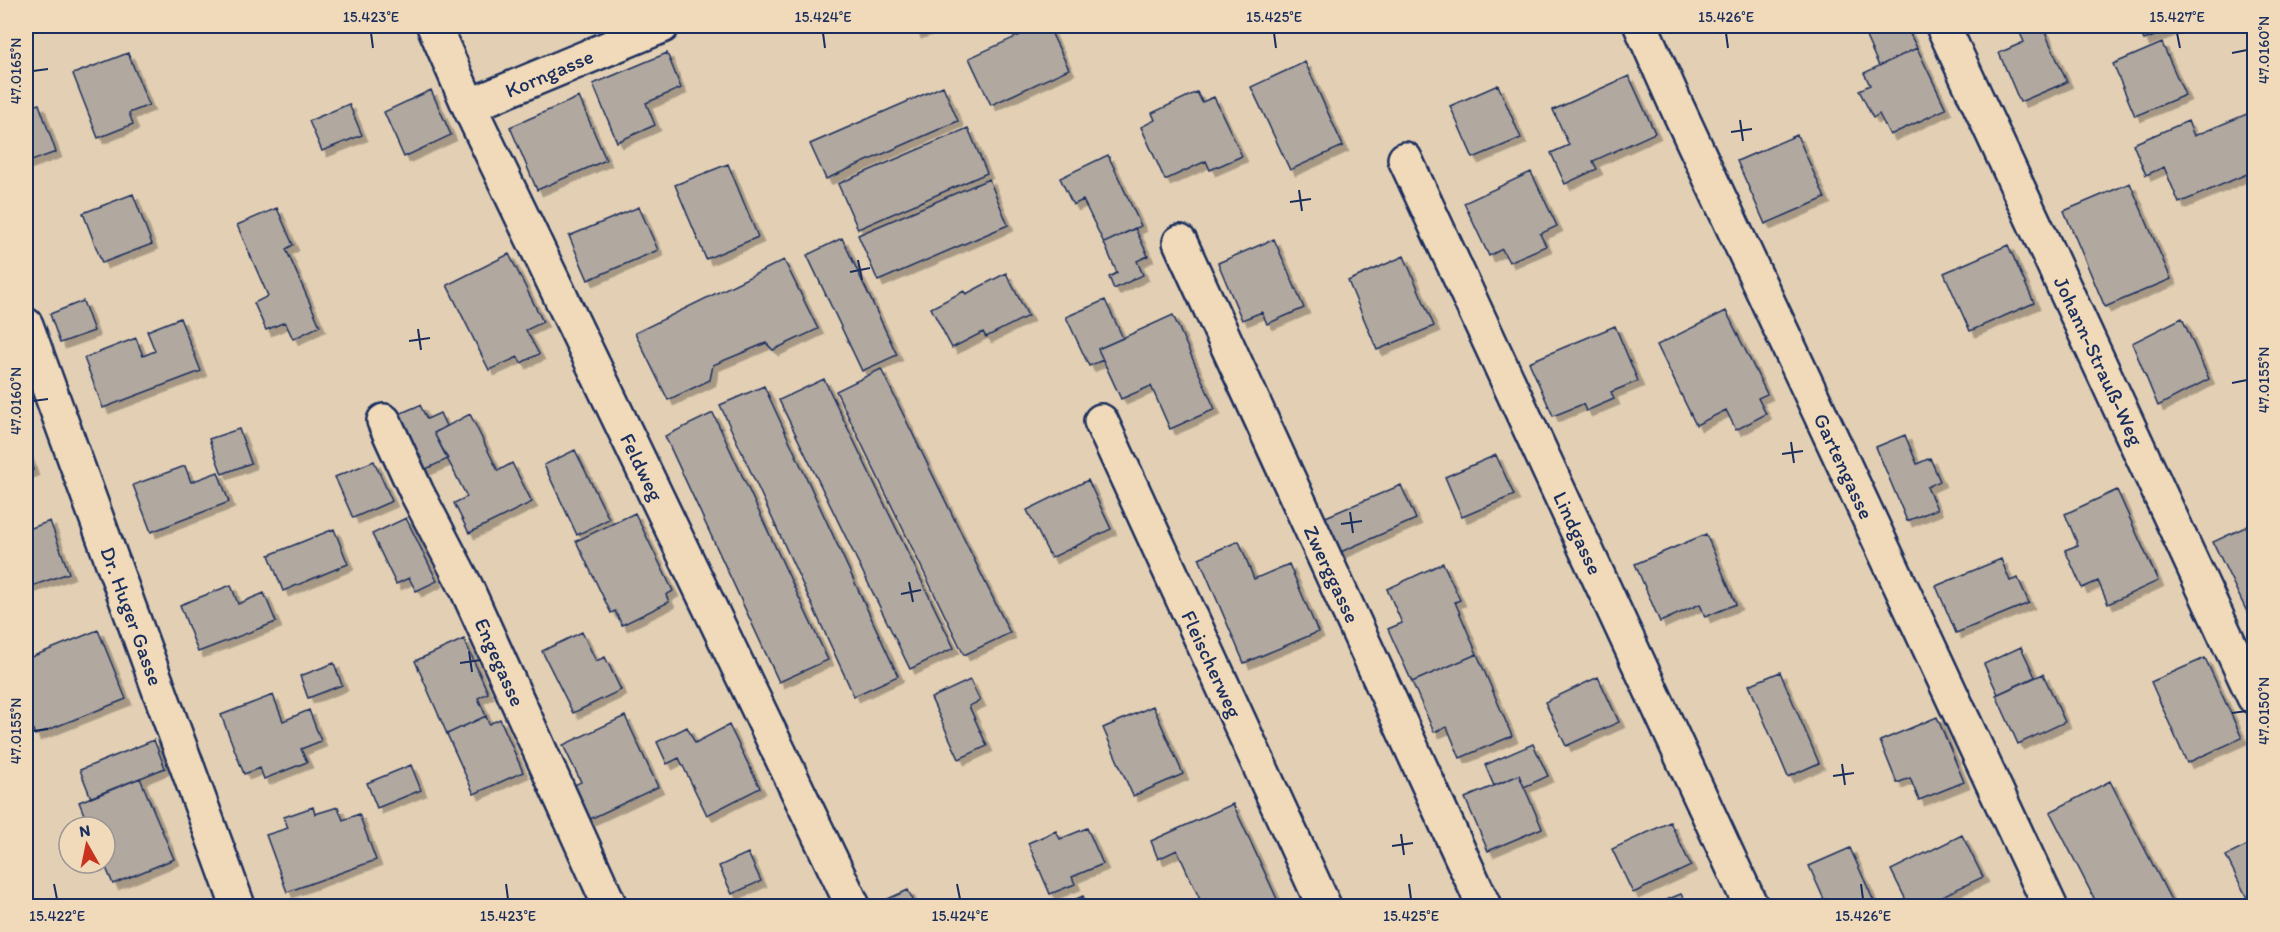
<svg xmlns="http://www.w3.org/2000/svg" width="2280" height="932" viewBox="0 0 2280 932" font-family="Itim,sans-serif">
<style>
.building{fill:#b1a89f;stroke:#1b2f5e;stroke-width:1.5;filter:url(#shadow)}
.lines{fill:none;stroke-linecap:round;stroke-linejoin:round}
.minor-casing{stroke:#1b2f5e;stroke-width:38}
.minor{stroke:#f0dab9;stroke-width:33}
.ticks{fill:none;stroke:#1b2f5e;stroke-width:2}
.labels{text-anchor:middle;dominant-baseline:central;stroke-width:4.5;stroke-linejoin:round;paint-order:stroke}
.street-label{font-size:21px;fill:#1b2f5e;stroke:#f0dab9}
.neatline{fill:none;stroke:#1b2f5e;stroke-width:2}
.ticks-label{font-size:15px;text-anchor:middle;fill:#1b2f5e}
</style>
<defs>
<filter id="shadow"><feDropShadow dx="5.5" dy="5.5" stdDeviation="0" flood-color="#0004"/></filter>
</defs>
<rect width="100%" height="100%" fill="#e3d0b4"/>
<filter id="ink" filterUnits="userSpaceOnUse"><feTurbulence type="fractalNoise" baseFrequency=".0167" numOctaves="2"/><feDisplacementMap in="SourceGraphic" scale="12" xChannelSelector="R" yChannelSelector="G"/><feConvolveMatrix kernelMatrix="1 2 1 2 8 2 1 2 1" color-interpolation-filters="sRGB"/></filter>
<g filter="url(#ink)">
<!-- building -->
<path class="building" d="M913 26H935L916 33Z
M1040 26H1048L1069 69 991 105 969 58Z
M1868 26H1906L1917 48 1879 66 1862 28Z
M2037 26H2042L2067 82 2020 102 1999 53 2024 42 2020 33Z
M2138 26H2181L2144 40Z
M2162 43 2185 95 2135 116 2113 64Z
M1917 48 1946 109 1890 135 1879 114 1873 118 1859 90 1870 85 1864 73Z
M128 53 149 105 129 113 133 124 98 138 73 74Z
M667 53 681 88 646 103 655 125 617 142 593 84Z
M1305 62 1343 146 1290 170 1251 87Z
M1629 76 1655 133 1593 161 1597 169 1565 184 1551 153 1569 145 1553 110Z
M1498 85 1521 138 1473 158 1450 106Z
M943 86 958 121 826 179 810 144Z
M431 90 451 135 404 157 384 112Z
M1197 92 1202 102 1214 97 1242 156 1210 170 1206 161 1165 180 1141 127 1155 120 1152 113Z
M579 97 606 160 537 190 510 127Z
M39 104 56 152 26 163V108Z
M349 104 362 135 322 151 309 121Z
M2254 111V171L2179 203 2164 167 2146 175 2133 144 2188 121 2194 136Z
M968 128 987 173 858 229 838 184Z
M1797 135 1825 198 1765 224 1737 161Z
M1108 155 1141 226 1104 243 1083 200 1073 205 1060 178Z
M728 164 758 237 706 259 675 185Z
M1531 172 1557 226 1540 234 1546 246 1509 262 1502 249 1489 256 1464 203Z
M989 179 1008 225 878 281 858 235Z
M2130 183 2171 279 2105 307 2064 211Z
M133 194 152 244 102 263 83 213Z
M639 207 658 250 588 280 569 236Z
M277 208 293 245 286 249 320 326 293 339 285 322 266 330 254 303 268 296 237 225Z
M1135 228 1148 256 1137 261 1143 275 1114 289 1109 277 1117 273 1104 243Z
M842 238 897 355 862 371 807 255Z
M1274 239 1304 308 1267 324 1262 312 1242 320 1218 263Z
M2008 245 2034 303 1970 331 1944 273Z
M509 254 543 322 526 330 539 354 521 363 518 357 489 370 447 285Z
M1404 256 1434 326 1377 350 1348 281Z
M784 260 818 329 773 350 766 343 713 365 710 380 668 400 635 333Z
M1006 273 1028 316 986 337 983 332 952 348 931 308 964 291 966 294Z
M1105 300 1123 338 1098 349 1103 360 1089 366 1066 317Z
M83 301 94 331 60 343 50 314Z
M1726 311 1767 394 1758 398 1766 414 1736 430 1726 410 1696 425 1657 345Z
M1173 315 1215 409 1170 429 1151 386 1121 399 1098 349Z
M180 318 201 371 103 408 84 358 136 338 143 356 155 351 147 331Z
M2182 318 2209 379 2158 406 2132 343Z
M1615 326 1638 381 1611 392 1614 399 1586 411 1583 404 1553 416 1529 362Z
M881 369 1010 633 964 655 836 391Z
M824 379 954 648 910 669 779 400Z
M764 386 898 676 854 696 720 405Z
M420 405 427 419 440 413 446 426 434 433 448 459 417 473 392 417Z
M713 413 828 660 779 682 665 436Z
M470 414 498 471 512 463 532 502 469 533 454 503 467 497 434 433Z
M239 429 251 463 222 474 209 439Z
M1905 435 1917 464 1930 458 1940 481 1927 487 1937 509 1907 521 1876 447Z
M26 449 33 470 26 473Z
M575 450 609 519 577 535 544 465Z
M1496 455 1514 495 1462 517 1445 477Z
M374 461 392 501 353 518 335 477Z
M185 466 191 482 218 472 229 502 151 532 133 485Z
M1088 480 1111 529 1051 558 1027 510Z
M1401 485 1416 519 1336 554 1321 519Z
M2117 490 2158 581 2108 604 2098 581 2082 588 2065 550 2078 545 2065 514Z
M635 513 673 591 666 595 669 602 622 625 615 611 611 613 576 541Z
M406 518 437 581 416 591 409 578 396 584 372 534Z
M50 521 69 573 26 588V530Z
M2254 523V613L2249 616 2213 542Z
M334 529 348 564 283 591 269 555Z
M1706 534 1736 604 1705 617 1700 604 1660 622 1635 564Z
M1239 541 1254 579 1289 564 1318 632 1244 663 1199 558Z
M2001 559 2010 581 2018 578 2029 603 1956 633 1936 586Z
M1443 563 1460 600 1455 602 1477 654 1412 682 1388 629 1402 623 1387 589Z
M231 585 238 604 264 593 276 622 198 652 180 605Z
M98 630 126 699 35 735 26 713V659Z
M582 632 596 661 605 657 621 690 573 713 542 651Z
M464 639 488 693 478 698 486 716 447 734 415 661Z
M2021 647 2035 677 1998 694 1984 664Z
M1477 654 1512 736 1460 758 1447 727 1434 732 1412 682Z
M2205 658 2242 738 2187 763 2151 682Z
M334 663 342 685 308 698 300 676Z
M1780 672 1819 763 1788 777 1749 685Z
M2043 674 2065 722 2018 744 1996 695Z
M1598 677 1619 722 1566 746 1545 702Z
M970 680 980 701 969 706 987 746 959 759 931 698Z
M273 695 283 721 309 710 321 741 301 749 307 762 264 779 260 768 244 774 221 715Z
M1153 706 1183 774 1133 796 1103 728Z
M486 716 489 724 500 719 523 772 474 794 447 734Z
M625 716 658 787 588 820 572 786 581 782 563 745Z
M1937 717 1964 782 1919 800 1910 778 1897 783 1880 741Z
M729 725 760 788 707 815 679 758 667 764 657 742 687 727 695 743Z
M154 740 165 768 91 798 80 770Z
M1533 744 1548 776 1524 787 1519 775 1494 786 1485 765Z
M411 765 421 790 377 808 367 783Z
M1519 775 1542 828 1488 851 1465 798Z
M140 778 174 859 113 884 104 863 105 827H89L79 802Z
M2110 781 2174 906H2098L2050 812Z
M1233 804 1278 901 1266 906H1203L1177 850 1158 859 1151 841Z
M313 807 315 814 338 807 343 820 359 814 376 860 287 892 266 835 288 828 284 817Z
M1670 822 1691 866 1633 893 1612 849Z
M1087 828 1103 864 1072 877 1075 884 1050 894 1028 843 1056 831 1060 839Z
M1962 835 1983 877 1942 896 1947 906H1909L1891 870Z
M2254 842V906H2251L2226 856Z
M1850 848 1876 906H1827L1809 866Z
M748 853 761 881 732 894 719 866Z
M908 890 916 906H872Z
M1681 894 1687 906H1651Z
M1083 896 1088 906H1060Z"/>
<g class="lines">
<defs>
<path id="minor" d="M434 26 469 106 853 906
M1641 26 1676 105 2050 906
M1943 26 2254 697
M469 106 662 26
M1405 159 1751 906
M1180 242 1484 906
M26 325 238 906
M384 421 417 493 466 587 610 906
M1101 421 1324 906"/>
</defs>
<!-- minor casing -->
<use href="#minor" class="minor-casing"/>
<!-- minor -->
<use href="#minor" class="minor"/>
</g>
</g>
<!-- ticks -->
<path class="ticks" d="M371 33 373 48M823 33 825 48M1274 33 1276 48M1726 33 1728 48M2177 33 2180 48M2232 53 2247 50M33 71 48 69M1740 120 1743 141M1731 132 1752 129M1299 190 1302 211M1290 202 1311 199M858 260 862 280M850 272 870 268M418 329 421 350M409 341 430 338M2232 383 2247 380M33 401 48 399M1791 442 1794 463M1782 454 1803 451M1350 512 1353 533M1341 524 1362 521M909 582 913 602M901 594 921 590M469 651 472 672M460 663 481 660M2232 713 2247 711M33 731 48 729M1842 764 1845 785M1833 776 1854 773M1401 834 1404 855M1392 846 1413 843M54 884 57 899M506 884 508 899M957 884 960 899M1409 884 1411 899M1861 884 1863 899"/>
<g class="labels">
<!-- street labels -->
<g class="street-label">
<text transform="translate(549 73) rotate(-23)">Korngasse</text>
<text transform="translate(2099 361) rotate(65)">Johann-Strauß-Weg</text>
<text transform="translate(1844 466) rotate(65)">Gartengasse</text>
<text transform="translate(642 467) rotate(64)">Feldweg</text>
<text transform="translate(1578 533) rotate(65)">Lindgasse</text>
<text transform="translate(1332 574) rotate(65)">Zwerggasse</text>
<text transform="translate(132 616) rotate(70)">Dr. Huger Gasse</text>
<text transform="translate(500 662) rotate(66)">Engegasse</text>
<text transform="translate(1212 664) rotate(65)">Fleischerweg</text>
</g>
</g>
<!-- margin -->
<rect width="2280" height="932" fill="none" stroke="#f0dab9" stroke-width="66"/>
<!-- north arrow -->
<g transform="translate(87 845) rotate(351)"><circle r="28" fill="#f0dab9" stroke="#9b9695" stroke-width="1.5"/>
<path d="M0-4.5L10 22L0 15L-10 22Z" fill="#c8321e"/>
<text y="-9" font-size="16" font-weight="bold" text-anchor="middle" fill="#1b2f5e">N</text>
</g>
<rect x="33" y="33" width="2214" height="866" class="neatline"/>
<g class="ticks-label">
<text x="371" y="22">15.423°E</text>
<text x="823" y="22">15.424°E</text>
<text x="1274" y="22">15.425°E</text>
<text x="1726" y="22">15.426°E</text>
<text x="2177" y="22">15.427°E</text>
<text transform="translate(2264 50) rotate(-90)" y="5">47.0160°N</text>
<text transform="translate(16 71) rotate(-90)" y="5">47.0165°N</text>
<text transform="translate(2264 380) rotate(-90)" y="5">47.0155°N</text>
<text transform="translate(16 401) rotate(-90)" y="5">47.0160°N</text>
<text transform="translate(2264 711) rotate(-90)" y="5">47.0150°N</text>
<text transform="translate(16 731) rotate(-90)" y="5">47.0155°N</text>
<text x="57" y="921">15.422°E</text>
<text x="508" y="921">15.423°E</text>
<text x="960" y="921">15.424°E</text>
<text x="1411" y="921">15.425°E</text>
<text x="1863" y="921">15.426°E</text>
</g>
</svg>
